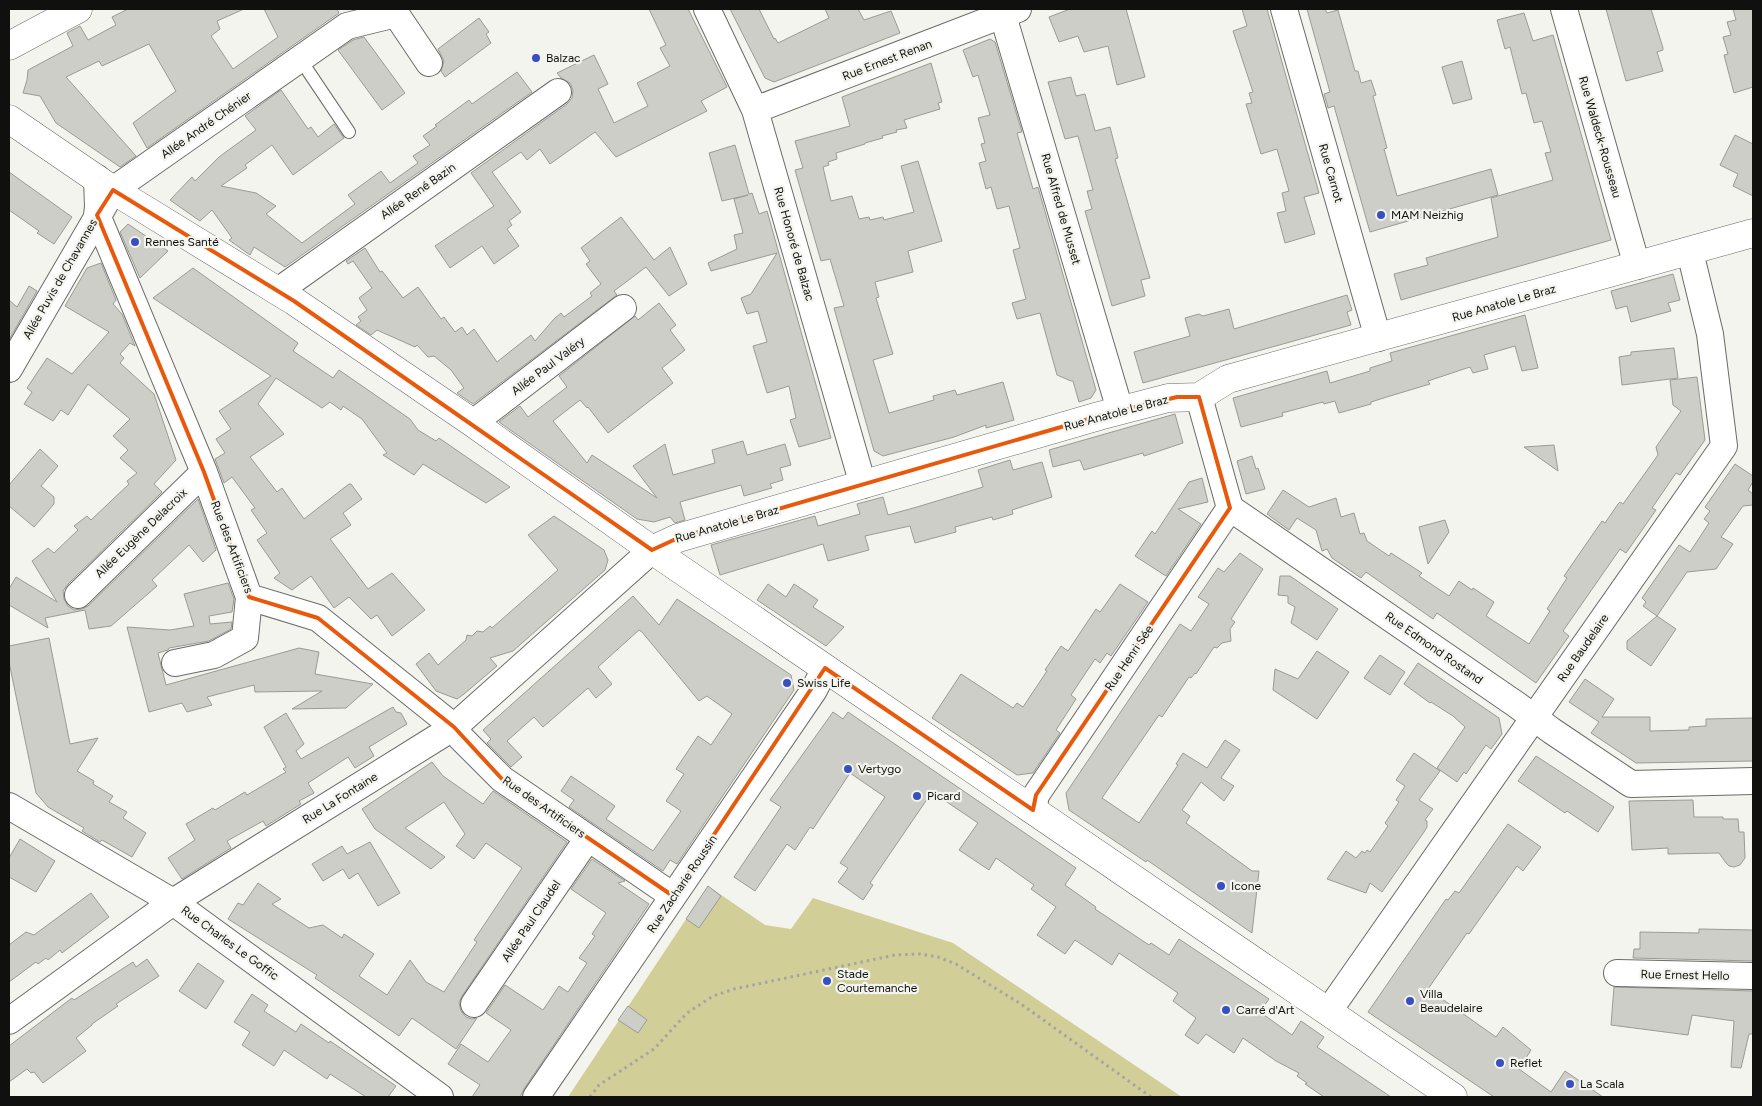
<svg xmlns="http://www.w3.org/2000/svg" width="1762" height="1106" viewBox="0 0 1762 1106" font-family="Figtree,sans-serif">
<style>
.green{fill:#d1ce98}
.building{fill:#cecec9;stroke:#9b9b96}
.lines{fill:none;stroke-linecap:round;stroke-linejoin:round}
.service-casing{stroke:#6c6b67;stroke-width:14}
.minor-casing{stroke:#6c6b67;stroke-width:28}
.tertiary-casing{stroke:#6c6b67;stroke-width:29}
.secondary-casing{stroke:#6c6b67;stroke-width:29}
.path{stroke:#a5a5a1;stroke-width:3;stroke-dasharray:2.5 4;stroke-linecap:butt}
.service{stroke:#fff;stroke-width:12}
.minor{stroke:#fff;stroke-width:26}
.tertiary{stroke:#fff;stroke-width:28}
.secondary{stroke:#fff;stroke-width:28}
.marked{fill:none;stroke:#e8590c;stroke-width:4;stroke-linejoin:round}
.poi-dot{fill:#374fc1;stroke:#f4f4ef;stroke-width:2}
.labels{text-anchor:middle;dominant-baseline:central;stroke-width:4.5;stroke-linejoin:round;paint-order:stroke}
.poi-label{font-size:12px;fill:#10100e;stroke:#f4f4ef;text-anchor:start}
.street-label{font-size:12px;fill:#10100e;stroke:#f4f4ef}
</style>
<rect width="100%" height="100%" fill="#f4f4ef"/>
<!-- green -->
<path class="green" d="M708 886 765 925 791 929 813 898 953 943 1182 1097H568Z"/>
<!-- building -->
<path class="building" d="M128 9H244L217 21 220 29 211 36 233 69 278 37 264 9H337L339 13 147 148 133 123 176 91 149 44 102 66 99 61 66 77 136 156 120 167 56 123 40 96 23 93 27 80 28 70 73 46 67 33 80 26 88 40 116 25 112 17Z
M649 9H688L727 87 701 101 707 111 616 157 595 132 550 164 540 149 527 160 521 152 492 172 521 212 509 221 512 225 507 229 519 246 494 264 482 246 450 268 435 246 494 206 471 173 567 104 572 98 573 90 570 83 561 78 557 73 594 55 608 84 598 89 614 123 648 106 637 83 670 66 660 48 666 45Z
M730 9H759L774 39 775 38 778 43 829 18 825 9H858L864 20 891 11 900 33 774 82 765 78Z
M1070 9H1126L1145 77 1117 85 1108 46 1084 52 1078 36 1059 42 1049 17Z
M1242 9H1267L1319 193 1304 197 1315 234 1285 243 1277 213 1286 211 1282 193 1289 191 1277 149 1261 154 1246 104 1252 103 1249 93 1253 92 1233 31 1247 26Z
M1307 9H1325L1327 13 1338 10 1355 71H1358L1361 83 1371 80 1376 95 1373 96 1387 148 1384 149 1397 196 1491 169 1498 195 1370 232 1334 106 1328 108 1327 104 1324 94 1330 92Z
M1606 9H1651L1663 48V50L1657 52 1663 71 1626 81Z
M1733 9H1753V87L1734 93 1724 55 1728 54 1723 37 1731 35 1727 22 1736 20Z
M1524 13 1533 41 1553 35 1611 240 1401 300 1394 274 1428 265 1426 258 1498 237 1491 198 1553 180 1545 153 1551 152 1542 121 1534 123 1526 93 1522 94 1510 47 1505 49 1497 20Z
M479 18 489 32 486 34 491 43 445 77 441 71 444 61 438 49Z
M364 37 405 93 382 110 338 50 353 40Z
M990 39 995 42 1022 132 1017 133 1033 189 1038 187 1096 390 1091 398 1079 402 1073 381H1071L1057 375 1040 313 1017 319 1012 303 1026 299 1013 250 1020 248 1009 206 997 209 991 187 986 189 979 163 986 161 981 144 985 143 978 118 990 115 978 75 973 77 963 50Z
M1462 61 1472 99 1453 104 1442 67Z
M931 63 942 102 938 103 940 109 904 120 907 128 896 130 897 132 882 136 883 138 865 143V144L836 153 837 159 828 162 829 165 823 167 831 201 852 196 859 219 869 217 870 220 883 217 884 220 914 212 901 166 918 161 942 241 908 251 913 272 875 282 879 297 876 298 893 354 873 360 889 413 934 400 933 396 955 390 957 395 1003 382 1014 420 986 428V425L954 437 883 456 874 451 834 308 844 306 830 259 821 261 795 170 803 168 795 141 850 126 842 97Z
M517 72 532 92 285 267 254 247 250 255 229 240 232 238 212 210 200 221 170 200 192 177 195 181 219 157 256 130 245 116 281 90 308 129 311 127 318 137 334 124 344 138 293 175 272 145 245 165 247 168 221 186 256 193 276 206 266 214 302 243 355 204 348 195 381 171 390 183 418 163 413 156 430 145 423 136 437 126 435 125 469 100 472 104Z
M1071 77 1076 96 1085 94 1095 131 1110 127 1118 158 1115 159 1150 278 1141 280 1145 296 1112 306 1085 211 1092 209 1087 191 1093 190 1078 136 1065 139 1048 82Z
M1735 135 1753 144V196L1733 186 1738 174 1720 165Z
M735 145 749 194 752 193 759 214 767 211 831 438 799 447 790 420 796 418 789 386 767 393 753 346 767 342 758 311 747 314 741 298 751 294 777 253 711 271 708 263 737 249 734 235 743 233 734 199 748 195 722 201 709 153Z
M9 172 72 217 54 244 37 233 39 231 9 210Z
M621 217 654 260 670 247 687 284 669 296 646 267 614 291 617 295 473 404 457 393 464 388 451 370 434 356 428 357 417 345 415 347 377 330 371 335 356 325 361 321 358 317 367 310 359 298 372 288 353 261 348 264 346 261 365 248 380 272 382 271 403 298 418 287 441 319 444 317 455 332 462 327 467 335 474 329 497 362 531 335 535 341 554 319 561 313 564 317 592 296 590 293 601 284 586 264 590 261 581 248Z
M128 224 168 251 140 278 120 232Z
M101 263 116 300 113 304 122 314 135 346 130 343 120 354 124 358 120 363 154 394 176 460 154 484 162 492 68 584 63 591 64 599 68 606 74 610 82 609 88 606 198 499 216 550 203 562 189 545 152 580 157 586 111 626 89 629 85 610 45 618 48 628 9 605V589L16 577 57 602 32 561 48 548 54 553 78 530 74 526 87 516 91 520 129 484 127 481 137 473 120 458 128 450 113 436 130 419 88 384 68 415 61 410 53 421 24 404 32 392 27 388 47 358 72 374 109 332 65 306 87 268Z
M193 268 298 343 293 351 333 378 339 370 410 419 418 430 436 441 439 438 510 487 486 503 423 464 414 475 383 455 387 453 362 419 343 406 341 410 330 402 322 408 276 378 258 404 284 434 250 457 277 492 282 488 304 519 349 484H351L362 499 343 513 351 525 330 539 368 589 392 573 425 610 392 636 377 615 371 619 349 597 334 608 311 576 292 590 274 578 280 573 257 540 267 533 251 510 255 508 232 477 224 483 215 459 225 453 216 439 231 429 219 411 271 376 153 298Z
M1673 274 1680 300 1668 303 1671 311 1631 322 1627 306 1616 309 1611 291Z
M29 286 37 291 9 340V300L17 307Z
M1347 295 1352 310 1347 312 1351 325 1143 383 1134 352 1190 336 1185 318 1199 314 1203 316 1229 309 1234 329Z
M659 303 676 325 670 330 685 350 662 368 673 383 608 433 588 407 587 408 580 400 553 421 587 463 592 455 657 498 633 466 665 444 673 475 715 463 712 450 743 441 747 455 785 444 791 465 780 468 783 480 770 484 772 488 744 496 741 485 680 502 685 520 675 523 670 517 654 522 637 519 499 422 520 406 528 417 567 387 559 376 635 316 638 320Z
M1525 315 1538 368 1522 371 1515 346 1484 355 1488 369 1473 373 1470 367 1428 381 1430 384 1390 396 1371 402V404L1339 413 1335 401 1324 404 1323 402 1282 413 1283 416 1241 427 1233 398 1327 371 1330 383 1370 371V368L1392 361 1390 353Z
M1674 348 1678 378 1622 385 1619 357 1631 355V352Z
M1697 377 1705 440 1680 475 1676 473 1652 508 1656 510 1626 553 1620 549 1563 631 1569 636 1536 683 1437 613 1433 619 1366 572 1361 578 1332 558 1327 549 1322 551 1316 530 1297 518 1289 530 1267 514 1283 490 1309 507 1336 498 1341 517 1354 513 1360 534 1364 533 1367 541 1389 556 1391 553 1422 573 1419 576 1449 596 1459 581 1472 590 1473 588 1494 602 1486 616 1529 644 1550 611 1547 609 1567 578 1564 576 1602 521 1605 523 1618 504 1620 502 1623 504 1658 455 1656 447 1681 411 1673 405 1670 380Z
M1175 414 1183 443 1144 456 1143 453 1084 470 1080 460 1053 467 1049 450Z
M1554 445 1558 471 1524 447Z
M40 449 58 466 41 486 54 497V504L34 527 9 506V485Z
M1252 456 1256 469 1258 468 1265 489 1246 494 1237 461Z
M1010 460 1013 470 1042 462 1052 497 1012 510 1013 514 993 520 992 517 955 527 956 532 915 543 910 526 865 536 869 550 828 561 823 544 720 575 711 545 815 516 818 526 860 514 857 504 883 497 888 515 917 507 983 487 978 470Z
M1735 464 1753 476V482L1748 490 1753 494V505L1743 506 1721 537 1733 544 1716 569 1687 572 1657 616 1643 606 1646 602 1642 598 1679 545 1690 552 1709 523 1704 519 1710 511 1705 507Z
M1202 478 1208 502 1178 509 1201 524 1166 576 1135 556 1152 531 1155 534 1189 482Z
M554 516 604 550 608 560 605 570 513 651 490 658 497 666 464 694 457 699 436 691 416 664 429 653 438 665 466 640 467 635 472 636 477 631 483 632 490 626 492 628 558 570 528 535Z
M1445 520 1449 532 1428 564 1419 527Z
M1240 553 1263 569 1231 619 1235 622 1230 629 1231 641 1222 643 1217 648 1214 647 1196 674 1195 673 1191 678 1189 677 1162 717 1159 715 1102 798 1139 823 1178 765 1176 764 1183 753 1207 768 1225 740 1240 750 1221 778 1234 786 1224 801 1201 782 1182 810 1190 816 1186 823 1252 871H1259L1252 933 1147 860 1146 862 1069 810 1066 793 1180 624 1191 631 1209 604 1198 597 1218 568 1224 572Z
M1280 576H1290L1338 609 1317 640 1291 623 1295 607 1288 603V596L1278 595Z
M228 583 234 599 232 612 209 616 210 624 232 622 231 629 209 641 169 648 168 650 158 653 166 685 299 648 319 652 315 674 373 684 346 708 292 709 322 691 255 692 254 685 207 697 212 705 187 712 182 703 149 712 127 627 170 630 194 626 184 594Z
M768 584 786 597 794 584 818 600 813 607 844 627 826 646 757 600Z
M1120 584 1148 602 1111 656 1107 653 1100 663 1095 659 1071 695 1076 699 1056 730 1060 733 1033 773 1017 775 932 718 961 674 1013 708 1017 703 1023 707 1047 671 1045 670 1061 646 1068 651 1096 609 1100 612 1103 608Z
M633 596 659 625 677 599 791 675 794 690 677 864 670 860 663 871 569 807 574 800 561 791 571 776 615 806 606 819 653 851 681 811 666 801 684 774 676 769 698 736 711 745 732 714 707 696 699 701 642 632 639 630 598 667 612 684 596 698 588 688 543 727 534 717 507 741 522 757 511 767 487 743 491 739 483 730Z
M1657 616 1676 629 1651 666 1627 649V641Z
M49 638 70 744 98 738 77 771 94 781 93 784 113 796 109 802 127 812 123 818 146 833 132 857 102 840 100 842 82 831 84 828 48 807 36 793 9 662V646Z
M1317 651 1349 672 1317 719 1273 690 1275 669 1298 679Z
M1380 655 1405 672 1390 695 1364 678Z
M1418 663 1499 718 1502 734 1491 749 1486 745 1466 774 1464 772 1457 782 1437 768 1465 727 1453 716 1431 702 1430 703 1404 684Z
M1585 679 1614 699 1602 717H1650V731L1689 730V727L1706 726V719L1753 718V761L1636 763 1591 733 1599 722 1569 702Z
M393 707 396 712 401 713 407 724 369 747 374 756 355 768 348 757 308 783 314 793 299 801 301 804 266 826 263 821 227 841 231 848 182 879 168 858 195 840 186 824 213 808 215 810 245 792 247 795 286 772 283 769 286 767 264 727 286 713 304 744 296 751 301 759Z
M833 712 843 719 848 712 1076 868 1065 885 1096 907 1095 909 1149 945 1151 943 1169 955 1179 939 1269 999 1260 1012 1292 1035 1301 1021 1324 1037 1317 1047 1391 1097H1324L1305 1084 1307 1083 1297 1076 1299 1073 1276 1061 1243 1038 1234 1053 1206 1034 1198 1044 1185 1035 1196 1018 1173 1001 1178 993 1119 953 1112 965 1075 940 1065 954 1037 935 1056 907 1031 889 1034 885 996 858 989 870 959 850 978 823 932 792 870 883 873 885 863 900 838 882 848 868 840 863 885 797 850 773 813 829 810 827 795 850 787 844 755 891 734 877 781 807 770 800Z
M1414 753 1440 771 1419 800 1433 809 1425 820 1427 821V827L1424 832 1382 892 1370 883 1366 893 1327 879 1346 851 1356 858 1362 851 1365 853 1367 850 1370 852 1388 826 1385 823 1399 802 1396 800 1405 786 1396 780Z
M1536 756 1614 807 1598 832 1567 811 1565 813 1518 781Z
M432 762 443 776 483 804 493 791 567 842 462 996 459 1003 461 1011 466 1017 472 1019 477 1018 456 1049 412 1018 399 1036 315 978 317 975 228 919 238 903 243 905 258 883 281 899 272 904 309 928 323 925 342 938 344 934 374 954 359 976 387 995 410 960 426 982 444 992 477 942 474 940 522 868 486 843 474 859 456 846 465 834 444 802 405 828 445 857 431 869 375 829 362 809Z
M1693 800 1694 817H1723V819H1738L1739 832H1744L1745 858 1740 865 1734 867 1729 866 1726 863 1719 853 1668 854V848L1632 850 1629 801Z
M1508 824 1541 847 1523 871 1517 866 1469 934 1467 933 1428 989 1496 1037 1503 1027 1531 1050 1519 1069 1551 1092 1565 1071 1603 1097H1494L1368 1012 1446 899 1448 900 1455 891 1459 893Z
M20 839 55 861 36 892 9 877V858Z
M370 842 400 893 378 906 358 873 349 879 343 869 323 881 312 864 342 846 347 854Z
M592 859 625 881 618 883 649 904 524 1089 520 1097H472L480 1085 448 1064 461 1044 488 1062 511 1030 486 1013 505 985 543 1010 559 986 568 992 587 963 579 958 595 936 592 934 606 913 571 889Z
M708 886 721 896 699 928 686 919Z
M91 893 109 917 62 953 60 950 48 960 46 958 38 964 36 962 9 982V945L26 932 34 935Z
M1699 929 1753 930V961L1633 958 1634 949H1640V932L1699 933Z
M147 959 159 976 116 1004 118 1006 92 1024V1025L76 1038 86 1051 43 1083 34 1072 31 1073 27 1069 9 1082V1046L72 998 74 1000 133 962 136 967Z
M198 963 224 981 206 1009 179 991Z
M1614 987 1753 991V1034H1749L1741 1068 1731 1067 1734 1021 1692 1015 1688 1035 1611 1025Z
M252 994 268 1005 264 1011 296 1032 301 1024 329 1043 330 1041 396 1086 388 1097H366L330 1074 327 1079 284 1050 274 1066 242 1045 250 1032 234 1022Z
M628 1006 647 1020 638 1033 618 1020Z"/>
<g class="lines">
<defs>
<path id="service" d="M300 59 349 132"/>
<path id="minor" d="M707 9 755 110 863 485
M1001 9 1120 410
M1284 9 1378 338
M1564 9 1637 266
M755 110 1018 9
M97 178 98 207 97 215 204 472 249 597 318 618 454 727 461 738 502 779 673 896
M278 291 558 92
M9 369 113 190 347 26 396 14 429 63
M1199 397 1230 508 1517 705 1552 731 1631 784 1753 781
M473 423 623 308
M78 595 204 472
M175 663 214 655 245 638 249 597
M9 806 173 902 440 1097
M1033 810 1036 795 1230 508
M1617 973 1753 976
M474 1004 588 838
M1328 1012 1724 446 1710 334 1690 252
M9 1021 173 902 454 727 652 550
M536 1097 814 690 825 668"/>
<path id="tertiary" d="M9 46 78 9
M652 550 678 538 1099 416 1168 398 1199 397 1228 379 1753 233"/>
<path id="secondary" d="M9 119 113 190 294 301 473 423 652 550 1453 1097"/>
</defs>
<!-- service casing -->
<use href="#service" class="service-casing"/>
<!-- minor casing -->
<use href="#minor" class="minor-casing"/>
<!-- tertiary casing -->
<use href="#tertiary" class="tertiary-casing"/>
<!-- secondary casing -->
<use href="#secondary" class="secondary-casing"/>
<!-- path -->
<path class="path" d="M590 1097 599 1085 654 1049 687 1013 713 996 734 989 895 955 920 954 938 957 956 964 1021 1004 1151 1097"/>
<!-- service -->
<use href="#service" class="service"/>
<!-- minor -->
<use href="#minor" class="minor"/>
<!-- tertiary -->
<use href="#tertiary" class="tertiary"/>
<!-- secondary -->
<use href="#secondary" class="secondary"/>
</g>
<!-- marked area -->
<path class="marked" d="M113 190 294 301 652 550 678 538 1099 416 1177 397H1199L1230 508 1036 795 1033 810 825 668 673 896 502 779 454 727 318 618 249 597 204 472 97 215Z"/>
<!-- markers -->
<g class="poi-dot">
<circle cx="536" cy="58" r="5"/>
<circle cx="1381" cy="215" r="5"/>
<circle cx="135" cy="242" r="5"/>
<circle cx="787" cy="683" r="5"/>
<circle cx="848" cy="769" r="5"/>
<circle cx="917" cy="796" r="5"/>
<circle cx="1221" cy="886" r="5"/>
<circle cx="827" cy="981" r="5"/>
<circle cx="1410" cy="1001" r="5"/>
<circle cx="1226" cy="1010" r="5"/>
<circle cx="1500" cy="1063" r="5"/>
<circle cx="1570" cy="1084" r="5"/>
</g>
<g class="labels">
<!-- poi labels -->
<g class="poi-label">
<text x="546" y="58">Balzac</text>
<text x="1391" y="215">MAM Neizhig</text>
<text x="145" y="242">Rennes Santé</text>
<text x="797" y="683">Swiss Life</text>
<text x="858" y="769">Vertygo</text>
<text x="927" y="796">Picard</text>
<text x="1231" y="886">Icone</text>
<text x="837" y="974">Stade<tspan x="837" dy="14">Courtemanche</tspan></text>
<text x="1420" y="994">Villa<tspan x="1420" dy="14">Beaudelaire</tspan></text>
<text x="1236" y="1010">Carré d'Art</text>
<text x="1510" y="1063">Reflet</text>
<text x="1580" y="1084">La Scala</text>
</g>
<!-- street labels -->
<g class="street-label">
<text transform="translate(887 60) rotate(-21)">Rue Ernest Renan</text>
<text transform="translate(206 125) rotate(-35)">Allée André Chénier</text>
<text transform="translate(1600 137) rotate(74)">Rue Waldeck-Rousseau</text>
<text transform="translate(1331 173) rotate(74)">Rue Carnot</text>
<text transform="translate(418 191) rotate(-35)">Allée René Bazin</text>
<text transform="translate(1061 209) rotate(74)">Rue Alfred de Musset</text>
<text transform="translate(794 244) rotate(74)">Rue Honoré de Balzac</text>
<text transform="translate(60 279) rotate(-60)">Allée Puvis de Chavannes</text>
<text transform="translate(1504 303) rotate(-16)">Rue Anatole Le Braz</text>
<text transform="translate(548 366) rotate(-37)">Allée Paul Valéry</text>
<text transform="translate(1116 413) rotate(-15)">Rue Anatole Le Braz</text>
<text transform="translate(727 524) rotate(-16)">Rue Anatole Le Braz</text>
<text transform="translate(141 533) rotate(-44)">Allée Eugène Delacroix</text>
<text transform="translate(232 547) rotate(69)">Rue des Artificiers</text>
<text transform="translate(1434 648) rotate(35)">Rue Edmond Rostand</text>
<text transform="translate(1583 648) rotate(-55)">Rue Baudelaire</text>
<text transform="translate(1129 658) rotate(-56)">Rue Henri Sée</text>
<text transform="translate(340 798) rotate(-32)">Rue La Fontaine</text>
<text transform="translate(544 807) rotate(35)">Rue des Artificiers</text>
<text transform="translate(682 884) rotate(-56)">Rue Zacharie Roussin</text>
<text transform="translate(531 921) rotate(-56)">Allée Paul Claudel</text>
<text transform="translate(230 943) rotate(36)">Rue Charles Le Goffic</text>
<text transform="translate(1685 975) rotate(1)">Rue Ernest Hello</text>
</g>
</g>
<!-- border -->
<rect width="1762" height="1106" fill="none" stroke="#10100e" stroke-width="20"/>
</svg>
